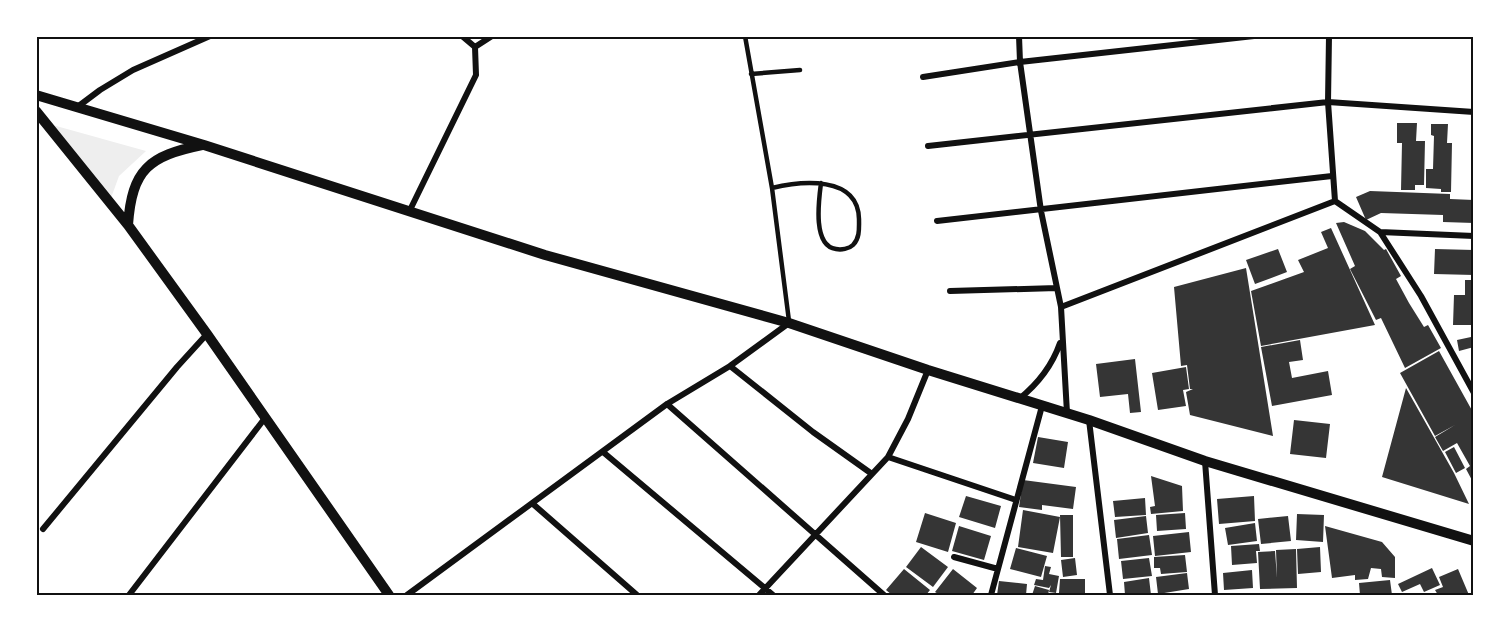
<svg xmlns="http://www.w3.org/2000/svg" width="1510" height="631" viewBox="0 0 1510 631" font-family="Karla,sans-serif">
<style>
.green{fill:#eee}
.building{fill:#353535}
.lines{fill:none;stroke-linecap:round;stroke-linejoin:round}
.service{stroke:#111;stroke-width:4.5}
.minor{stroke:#111;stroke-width:6}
.tertiary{stroke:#111;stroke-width:10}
.neatline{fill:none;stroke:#111;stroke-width:2}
</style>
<rect width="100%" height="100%" fill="#fff"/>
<!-- green -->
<path class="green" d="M49 124 146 151 119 176 111 198Z"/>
<!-- building -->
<path class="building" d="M1397 123H1417L1416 141H1425L1424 185H1415V190H1401L1402 143H1397Z
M1431 124H1448L1447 143H1452L1451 192H1441V189L1426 188V169H1433L1434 136 1431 135Z
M1370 191 1450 194V199L1474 200V223L1443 222V215L1381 213 1366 220 1356 197Z
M1344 222 1365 231 1384 250 1386 249 1401 276 1396 279 1409 303 1424 327 1428 325 1441 348 1405 368 1381 318 1376 320 1350 269 1355 266 1336 223Z
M1331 228 1375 325 1261 346 1251 291 1304 272 1298 260 1328 248 1321 232Z
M1278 249 1287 272 1255 284 1246 260Z
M1435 249 1474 250V275L1434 274Z
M1246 268 1273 436 1190 415 1186 392 1193 389H1190L1187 365 1181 366 1174 287Z
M1465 280H1474V325H1453L1454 295H1465Z
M1471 337 1474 347 1459 351 1457 340Z
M1300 340 1303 360 1289 362 1292 378 1328 371 1332 395 1272 406 1261 347Z
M1439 351 1474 414V484L1466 469 1470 466 1457 443 1443 451 1435 437 1455 425 1435 436 1400 373Z
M1135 359 1141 412 1130 413 1128 394 1100 397 1096 364Z
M1186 367 1189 389 1183 390 1186 406 1158 410 1152 373Z
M1406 388 1454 473 1469 504 1382 477Z
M1294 420 1330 424 1326 458 1290 454Z
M1038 437 1068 442 1064 468 1033 463Z
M1454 447 1465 468 1456 473 1445 452Z
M1151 476 1182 486 1183 511 1151 514 1150 507 1155 506Z
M1023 480 1076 487 1073 509 1042 505V510L1019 507Z
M966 496 1001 506 995 528 959 517Z
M1254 496 1255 521 1219 524 1217 499Z
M1145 498 1146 515 1115 517 1113 501Z
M1023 510 1060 517 1053 553 1018 547Z
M925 513 956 523 948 552 916 542Z
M1185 513 1186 529 1157 531 1156 515Z
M1297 514 1324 515 1323 542 1296 540Z
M1060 515H1073V557H1061Z
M1146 516 1148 533 1116 538 1114 520Z
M1288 516 1291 541 1261 544 1258 519Z
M1255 523 1257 541 1228 545 1225 528Z
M959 526 991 536 984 560 952 551Z
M1325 526 1382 542 1395 557V578L1382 577 1381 569 1371 568 1368 579 1355 580V575L1332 578Z
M1189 532 1191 552 1155 556 1153 536Z
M1149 535 1152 555 1119 559 1117 539Z
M1259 544 1260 551H1256L1257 563 1232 565 1231 546Z
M921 547 948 567 933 587 906 567Z
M1320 547 1321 572 1298 574 1297 549Z
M1016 548 1047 556 1041 577 1010 569Z
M1296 549 1297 588 1260 589 1258 552 1275 551 1277 578 1276 550Z
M1185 555 1187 572 1161 574 1160 568H1154V557Z
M1075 558 1077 575 1063 577 1061 560Z
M1149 558 1152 576 1123 579 1121 561Z
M1045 566 1051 567 1049 574 1059 576 1056 593 1049 592 1051 585 1049 588 1034 585 1036 579 1043 580Z
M1432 568 1440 585 1424 592 1420 584 1402 592 1398 584Z
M904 569 930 590 926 595H892L886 590Z
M953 569 977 588 972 595H940L935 592Z
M1458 569 1469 595H1438L1435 590 1443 587 1439 577Z
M1252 570 1253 588 1224 590 1223 573Z
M1187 573 1189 589 1158 594 1156 577Z
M1149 578 1151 595H1125L1124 582Z
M1060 579H1085V593H1059Z
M1390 580 1392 595H1360L1359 583Z
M999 581 1027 584 1026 595H997Z
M1035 586 1049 590 1048 595H1032Z"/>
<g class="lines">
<!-- service -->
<path class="service" d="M745 36 772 188 789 321
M751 74 800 70
M772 188C801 181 858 175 859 219 859 228 860 238 853 245 849 249 841 250 836 249 812 246 819 199 821 183"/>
<!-- minor -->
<path class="minor" d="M1019 36 1020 62 1041 211 1061 307 1067 413
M1329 36 1328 102 1335 201
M475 47 492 36
M923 77 1020 62 1254 36
M76 108 100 90 133 70 210 36
M928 146 1328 102 1474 112
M1335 201 1380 232 1421 296 1474 393
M409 212 476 75 475 47 462 36
M937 221 1332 176
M1380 232 1474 236
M950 291 1057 288
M1061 307 1335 201
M730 366 813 432 872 474
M1019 399C1039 383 1052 366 1060 343
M667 404 884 595
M1089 420 1110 595
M603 452 773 595
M888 457 1016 500
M1205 461 1215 595
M533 504 637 595
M43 529 177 367 207 334
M954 557 998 569
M129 595 265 418
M407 595 667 404 730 366 789 323
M759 595 888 457 908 419 928 370
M991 595 1042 406"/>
<!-- tertiary -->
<path class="tertiary" d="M36 95 204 145 545 255 789 323 928 370 1089 420 1205 461 1474 541
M36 111 128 225 207 334 389 595
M128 225C132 169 149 156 202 145"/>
</g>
<!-- border -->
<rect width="1510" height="631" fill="none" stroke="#ffffff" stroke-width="75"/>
<rect x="38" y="38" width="1434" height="556" class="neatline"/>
</svg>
